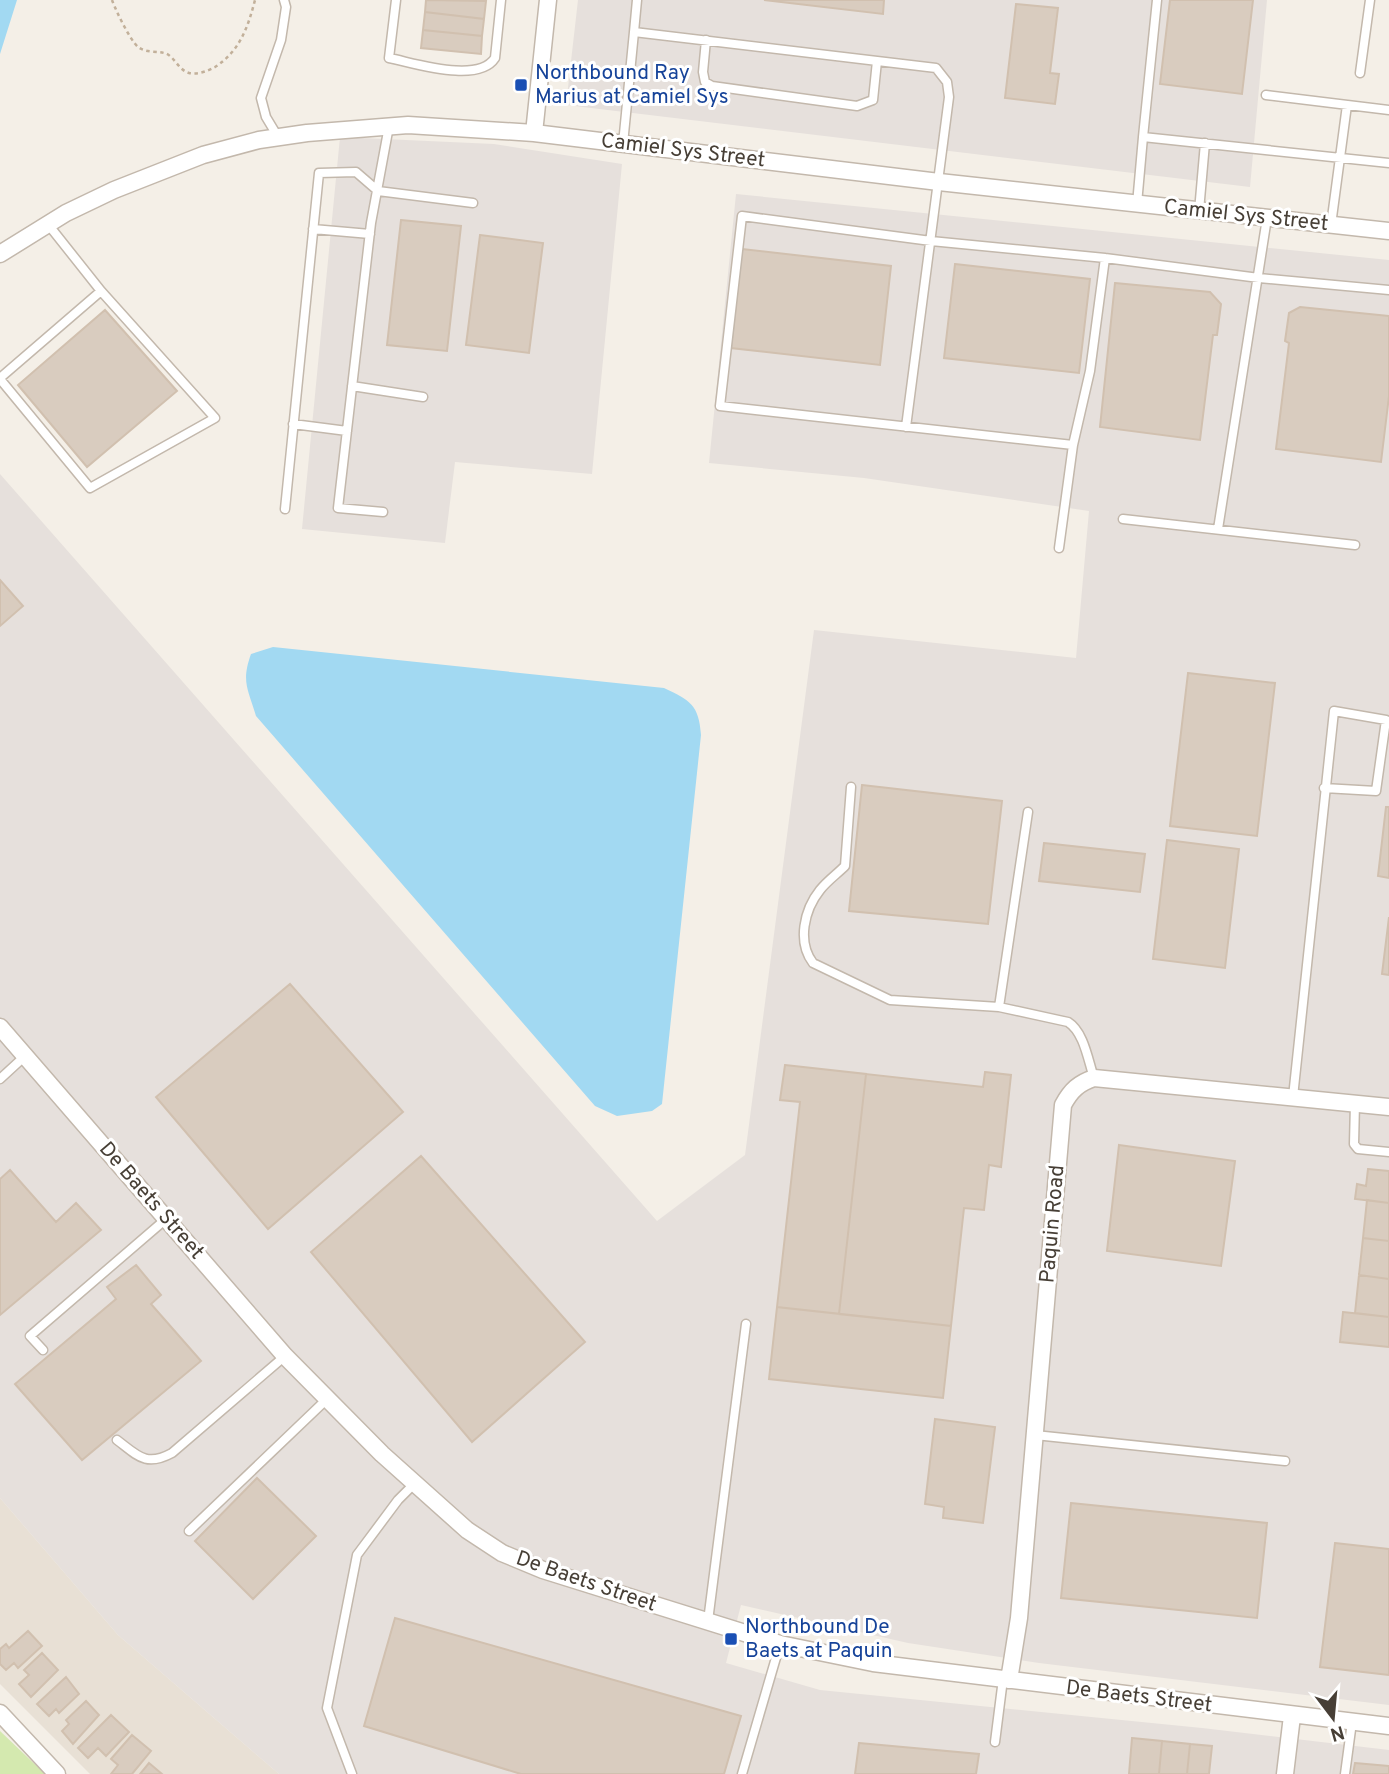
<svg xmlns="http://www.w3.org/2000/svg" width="1389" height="1774" viewBox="0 0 1389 1774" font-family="Overpass,sans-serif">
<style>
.residential{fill:#e8e0d5}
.industrial{fill:#e6e0dc}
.green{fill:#d4e9af}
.water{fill:#a2d9f2}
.building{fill:#d9ccbf;stroke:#d1c0af;stroke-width:2}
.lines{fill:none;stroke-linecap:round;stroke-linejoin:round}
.lane-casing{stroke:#c3b8ac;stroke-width:11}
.street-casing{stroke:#c3b8ac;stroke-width:19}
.path{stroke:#c2b09a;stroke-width:2.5;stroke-dasharray:3.5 3.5;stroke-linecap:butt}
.lane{stroke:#fff;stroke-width:8}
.street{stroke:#fff;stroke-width:16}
.transit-dot{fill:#1a4fb4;stroke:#fff;stroke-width:2.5}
.labels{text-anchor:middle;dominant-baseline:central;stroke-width:6;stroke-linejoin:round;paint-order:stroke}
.transit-label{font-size:21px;fill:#164399;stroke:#fff;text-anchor:start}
.street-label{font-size:21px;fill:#473f36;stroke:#fff}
</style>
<rect width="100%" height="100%" fill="#f4efe7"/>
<!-- residential -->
<path class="residential" d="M0 1498 118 1635 279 1774H90L0 1684Z"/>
<!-- industrial -->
<path class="industrial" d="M578 0H1267L1250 187 566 105Z
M340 137 494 144 622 164 592 474 455 462 445 543 302 529Z
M736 194 1389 260V1705L1039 1663 908 1643 741 1605 726 1663 820 1690 1202 1728 1389 1750V1774H279L118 1635 0 1498V474L657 1221 745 1155 814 630 1076 658 1089 511 864 478 709 463Z"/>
<!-- green -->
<path class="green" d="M0 1731 45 1774H0Z"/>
<!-- water -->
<path class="water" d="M0 0H17L0 54Z
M273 647 664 688C690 700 699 705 701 735L662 1104 652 1111 617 1116 595 1106 256 716C248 689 241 682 251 654Z"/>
<!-- building -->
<path class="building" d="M426 0 486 1 484 19 425 12Z
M764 0H884L883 14Z
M1170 0H1253L1242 94 1160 84Z
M1016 4 1058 8 1050 73 1059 74 1055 104 1005 98Z
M425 12 484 19 482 36 423 30Z
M423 30 482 36 481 54 421 48Z
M401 220 461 226 447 351 387 345Z
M480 235 543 243 529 353 466 345Z
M742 249 891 266 880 365 731 348Z
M955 264 1090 279 1079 373 944 358Z
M1115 283 1210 292 1221 304 1217 335H1213L1200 440 1100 427Z
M1300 307 1389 316V396L1381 462 1276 449 1289 343 1285 341 1289 313Z
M105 310 177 391 87 467 18 385Z
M0 580 23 606 0 626Z
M1188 673 1275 683 1257 836 1170 826Z
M862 785 1002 801 988 924 849 911Z
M1386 807H1389V878L1378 876Z
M1167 840 1239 849 1225 968 1153 959Z
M1044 843 1145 854 1140 892 1039 881Z
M1389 917V975L1382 974Z
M290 984 403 1112 268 1229 156 1097Z
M785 1065 866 1074 839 1314 777 1307 800 1102 780 1100Z
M985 1072 1011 1075 1001 1167 989 1165 984 1210 964 1208 951 1326 839 1314 866 1074 983 1087Z
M1119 1145 1235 1161 1221 1266 1107 1251Z
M421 1156 585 1342 472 1442 311 1252Z
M1368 1169 1389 1171V1203L1355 1199 1357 1184 1366 1186Z
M10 1170 56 1222 76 1203 101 1230 0 1315V1179Z
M1367 1200 1389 1203V1241L1363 1238Z
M1363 1238 1389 1241V1279L1359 1275Z
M136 1265 161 1295 151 1304 201 1361 82 1460 15 1384 116 1299 107 1287Z
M1359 1275 1389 1279V1317L1355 1313Z
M777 1307 951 1326 943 1398 769 1379Z
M1343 1312 1389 1317V1347L1340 1342Z
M935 1419 995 1427 983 1523 943 1518 944 1507 925 1504Z
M257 1478 316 1536 253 1599 195 1541Z
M1071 1503 1267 1523 1257 1618 1061 1598Z
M1335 1543 1389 1549V1675L1320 1667Z
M395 1618 741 1716 724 1774H521L364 1726Z
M28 1631 42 1646 18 1668 14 1663 6 1670 0 1664V1649L6 1644 9 1648Z
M42 1653 58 1670 31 1697 19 1684 29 1675 24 1670Z
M66 1677 79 1694 59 1713 56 1709 49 1716 37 1704Z
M86 1701 99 1715 73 1744 62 1731 69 1724 66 1720Z
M111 1715 129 1732 106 1756 98 1748 88 1758 78 1748Z
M132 1735 151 1751 132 1774H111L118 1765 111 1759Z
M1132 1738 1162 1741 1159 1774H1129Z
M1162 1741 1190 1744 1187 1774H1159Z
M859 1743 979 1754 976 1774H855Z
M1190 1744 1212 1746 1209 1774H1187Z
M149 1763 162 1774H140Z
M1355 1763 1389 1766V1774H1353Z"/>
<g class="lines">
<defs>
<path id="lane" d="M396 0 389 58C415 63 478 84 495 58L501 0
M1157 0 1143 137 1389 163
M634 32 637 0
M706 40 703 72 705 82 712 86 857 106 873 100 877 61
M1360 73 1370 0
M1266 95 1389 110
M278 137 266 117 261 98 281 40 286 7 284 0
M623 144 634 32 936 68 947 82 949 97 906 427
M1137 204 1143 137
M1199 211 1205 143
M1331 225 1347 105
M313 229 370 234
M1105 258 1259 278 1389 290
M0 378 101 291 47 223
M0 379 90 488 215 418 101 291
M352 386 423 397
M293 424 347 431
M285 509 319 173 356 172 378 191 473 203
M383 512 338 508 371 223 389 126
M1123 519 1355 545
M1218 529 1267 218
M1059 548 1073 445 1090 371 1105 258 931 241 742 216 720 406 1073 445
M851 787 845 866C837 874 827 881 820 890 804 910 797 942 813 963L890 1000 999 1007 1068 1022C1084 1032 1088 1060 1094 1078
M999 1007 1028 812
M0 1079 25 1056
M1293 1097 1334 711 1386 720 1376 791 1324 788
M1355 1103 1354 1144 1358 1149 1389 1152
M43 1350 30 1336 166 1219
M1035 1435 1285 1461
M117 1440C138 1456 146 1467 172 1453L285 1356
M189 1531 327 1399
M708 1621 746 1324
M995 1742 1003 1679
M352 1774 327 1708 357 1555 398 1500 414 1484
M742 1774 780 1644
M1345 1774 1352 1722"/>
<path id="street" d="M534 133 548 0
M0 254 66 213 114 190 203 155 259 140 307 133 408 125 534 133 939 182 1389 231
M0 1027 285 1356 382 1454 467 1530 502 1553 543 1570 780 1644 873 1663 1389 1726
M1009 1680 1019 1618 1063 1105C1071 1090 1079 1083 1094 1078L1389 1107
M0 1713 57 1774
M1285 1774 1292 1716"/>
</defs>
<!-- lane casing -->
<use href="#lane" class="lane-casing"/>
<!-- street casing -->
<use href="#street" class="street-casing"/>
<!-- path -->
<path class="path" d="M112 0C116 11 130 40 138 47 146 53 156 51 164 53 174 55 178 70 189 73 197 75 208 71 215 67 240 51 248 27 255 0"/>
<!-- lane -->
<use href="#lane" class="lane"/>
<!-- street -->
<use href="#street" class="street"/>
</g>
<!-- markers -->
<g class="transit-dot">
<rect x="514" y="78" width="14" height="14" rx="3.5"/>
<rect x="724" y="1632" width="14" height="14" rx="3.5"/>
</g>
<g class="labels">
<!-- transit labels -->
<g class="transit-label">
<text x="535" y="73">Northbound Ray<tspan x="535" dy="24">Marius at Camiel Sys</tspan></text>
<text x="745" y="1627">Northbound De<tspan x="745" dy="24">Baets at Paquin</tspan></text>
</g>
<!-- street labels -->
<g class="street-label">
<text transform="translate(683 151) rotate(7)">Camiel Sys Street</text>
<text transform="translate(1246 216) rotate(6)">Camiel Sys Street</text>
<text transform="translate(151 1201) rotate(49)">De Baets Street</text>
<text transform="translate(1053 1224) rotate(-85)">Paquin Road</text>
<text transform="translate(586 1582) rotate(19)">De Baets Street</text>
<text transform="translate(1139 1697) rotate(7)">De Baets Street</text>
</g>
</g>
<!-- north arrow -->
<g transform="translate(1333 1718) rotate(164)" stroke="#ffffff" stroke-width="5" paint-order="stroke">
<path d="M0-5L12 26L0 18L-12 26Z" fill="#473f36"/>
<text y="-10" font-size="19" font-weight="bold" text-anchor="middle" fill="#473f36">N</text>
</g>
</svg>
